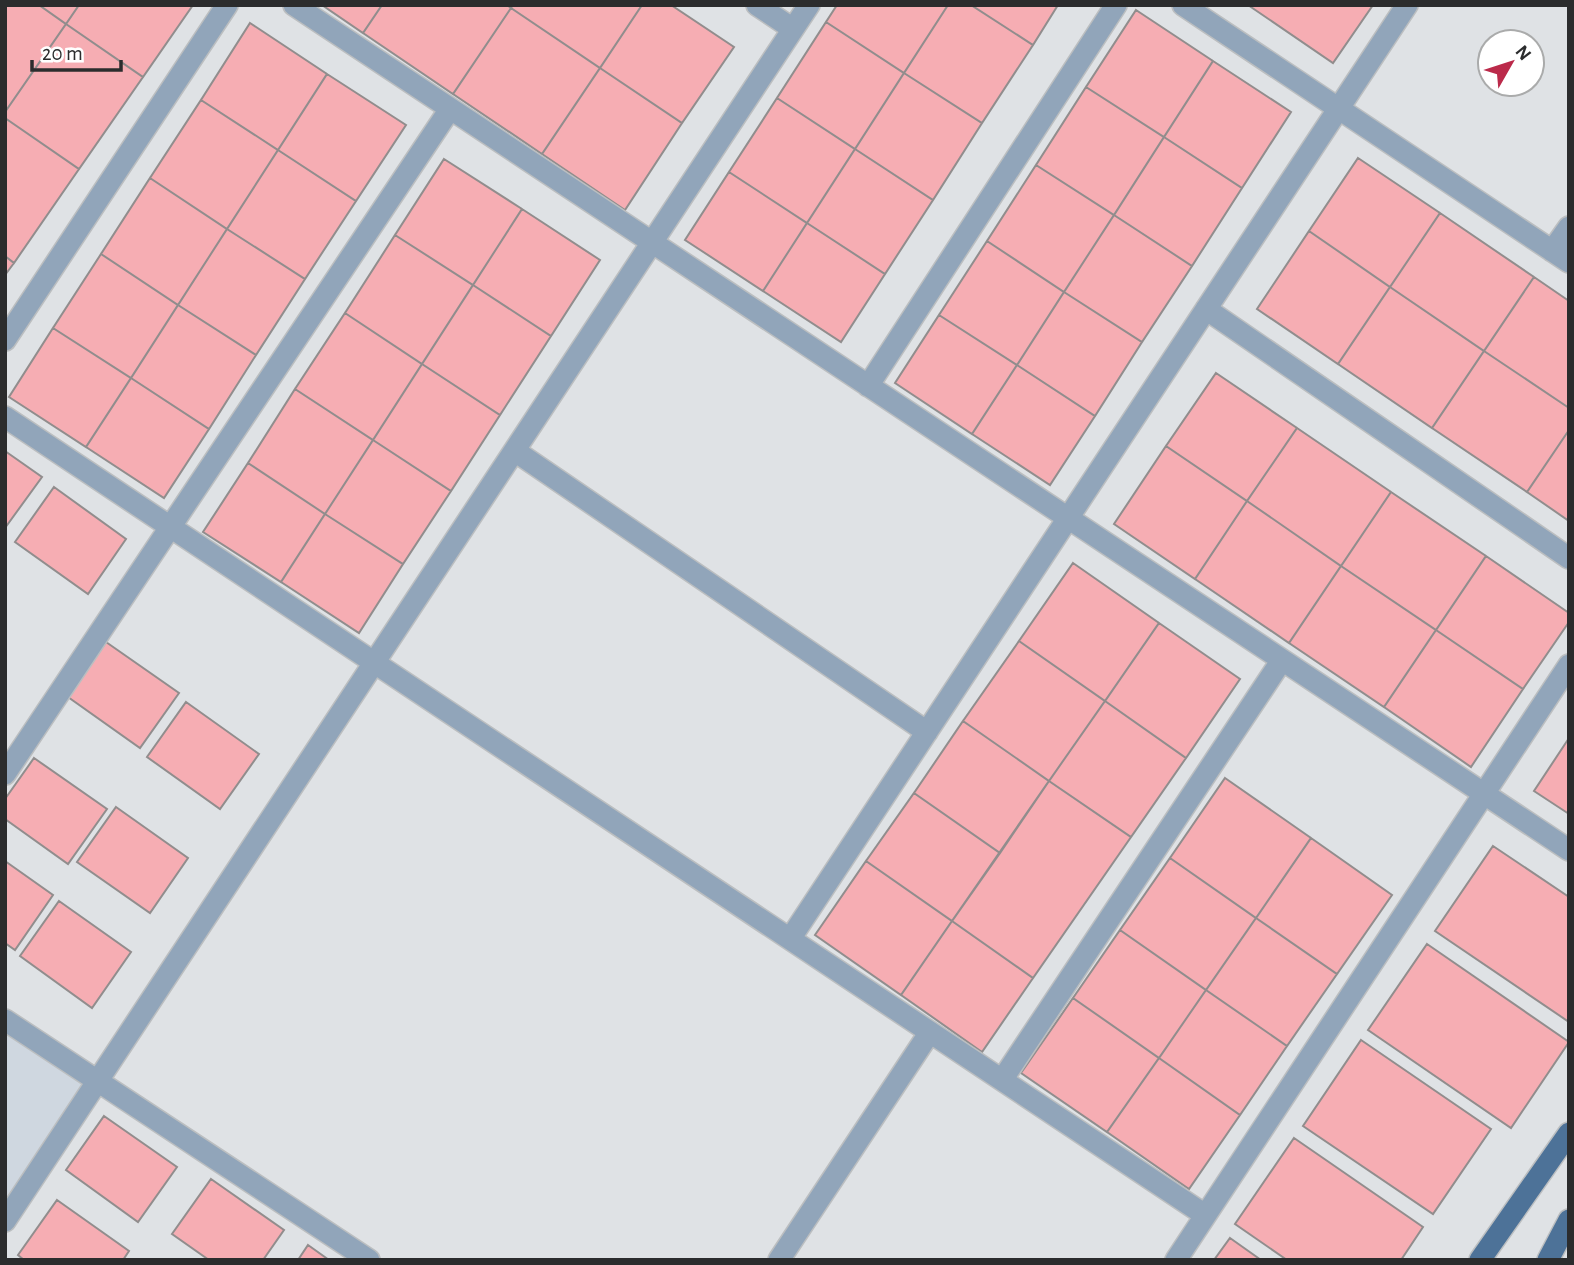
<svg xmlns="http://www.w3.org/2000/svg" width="1574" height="1265" viewBox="0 0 1574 1265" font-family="'Alegreya Sans',sans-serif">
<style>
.built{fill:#cfd7e0}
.building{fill:#f6adb3;stroke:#918d8d;stroke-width:2}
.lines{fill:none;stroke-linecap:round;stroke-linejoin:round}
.street-casing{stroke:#bbbec0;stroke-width:24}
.primary-casing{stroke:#bbbec0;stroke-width:24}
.street{stroke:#91a5ba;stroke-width:21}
.primary{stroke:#4d7298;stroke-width:21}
</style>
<rect width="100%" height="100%" fill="#dfe2e5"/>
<!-- built -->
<path class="built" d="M5 1020 98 1081 5 1221Z"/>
<!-- building -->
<path class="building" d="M5 5H39L66 24 5 112Z
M39 5H79L66 24Z
M79 5H193L143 77 66 24Z
M322 5H382L363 33Z
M382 5H507L511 8 453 94 363 33Z
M513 5H642L600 68 511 8Z
M642 5H671L734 47 682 123 600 68Z
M837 5H948L904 73 826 22Z
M948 5H971L1033 45 982 123 904 73Z
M971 5H1058L1033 45Z
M1248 5H1373L1333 63Z
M511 8 600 68 542 154 453 94Z
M1136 10 1213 61 1164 137 1086 87Z
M826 22 904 73 855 149 777 98Z
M250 23 327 74 278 150 201 100Z
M66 24 143 77 79 169 5 118V112Z
M1213 61 1291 112 1242 188 1164 137Z
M600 68 682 123 625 210 542 154Z
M904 73 982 123 933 200 855 149Z
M327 74 406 125 356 201 278 150Z
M1086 87 1164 137 1114 215 1036 165Z
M777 98 855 149 807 223 729 172Z
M201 100 278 150 227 229 150 178Z
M5 118 79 169 14 263 5 256Z
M1164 137 1242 188 1192 266 1114 215Z
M855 149 933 200 885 274 807 223Z
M278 150 356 201 305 279 227 229Z
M1358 158 1440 213 1390 287 1309 231Z
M444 159 522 209 473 285 395 235Z
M1036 165 1114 215 1064 292 987 241Z
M729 172 807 223 763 291 685 240Z
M150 178 227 229 178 305 101 254Z
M522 209 600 260 551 336 473 285Z
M1440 213 1534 277 1484 351 1390 287Z
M1114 215 1192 266 1142 342 1064 292Z
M807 223 885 274 841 342 763 291Z
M227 229 305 279 256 355 178 305Z
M1309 231 1390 287 1338 364 1257 309Z
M395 235 473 285 422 364 345 313Z
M987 241 1064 292 1017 365 939 315Z
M101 254 178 305 131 378 53 328Z
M5 256 14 263 5 275Z
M1534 277 1569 301V408L1484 351Z
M473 285 551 336 500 415 422 364Z
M1390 287 1484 351 1432 428 1338 364Z
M1064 292 1142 342 1095 416 1017 365Z
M178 305 256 355 209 429 131 378Z
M345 313 422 364 373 440 295 389Z
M939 315 1017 365 972 434 895 383Z
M53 328 131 378 86 447 9 397Z
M1484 351 1569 408V430L1527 492 1432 428Z
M422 364 500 415 451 491 373 440Z
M1017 365 1095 416 1050 485 972 434Z
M1216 373 1297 428 1247 501 1166 446Z
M131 378 209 429 164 498 86 447Z
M295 389 373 440 325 514 248 463Z
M1297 428 1391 492 1341 566 1247 501Z
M1569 430V521L1527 492Z
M373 440 451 491 403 564 325 514Z
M1166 446 1247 501 1195 579 1114 524Z
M5 451 42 477 5 528Z
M248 463 325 514 281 582 203 532Z
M54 487 126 539 88 594 15 542Z
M1391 492 1486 556 1436 630 1341 566Z
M1247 501 1341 566 1289 643 1195 579Z
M325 514 403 564 359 633 281 582Z
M1486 556 1569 613V622L1523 689 1436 630Z
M1073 563 1159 623 1105 701 1019 641Z
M1341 566 1436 630 1384 707 1289 643Z
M1159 623 1240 679 1186 758 1105 701Z
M1436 630 1523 689 1471 767 1384 707Z
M1019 641 1105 701 1049 781 963 721Z
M106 642 179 693 140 748 68 697Z
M1105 701 1186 758 1131 837 1049 781Z
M186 702 259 754 220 809 147 757Z
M963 721 1049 781 1000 853 914 793Z
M1569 738V814L1534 791Z
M34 758 107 809 68 864 5 819V799Z
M1225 778 1311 838 1256 918 1170 858Z
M1049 781 1131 837 1033 978 952 921Z
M914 793 1000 853 952 921 866 861Z
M116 807 188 858 150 913 77 862Z
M1311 838 1392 895 1337 974 1256 918Z
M1493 846 1569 897V1022L1435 931Z
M1170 858 1256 918 1206 990 1120 930Z
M5 861 53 895 15 950 5 943Z
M866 861 952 921 901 995 815 935Z
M59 901 131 952 92 1008 20 956Z
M1256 918 1337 974 1287 1046 1206 990Z
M952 921 1033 978 982 1052 901 995Z
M1120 930 1206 990 1159 1058 1073 998Z
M1427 944 1569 1042 1511 1128 1368 1030Z
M1206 990 1287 1046 1240 1115 1159 1058Z
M1073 998 1159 1058 1107 1132 1021 1073Z
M1361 1040 1491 1129 1433 1214 1303 1126Z
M1159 1058 1240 1115 1189 1189 1107 1132Z
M104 1116 177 1167 138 1222 66 1170Z
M1294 1138 1423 1227 1401 1260H1287L1235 1224Z
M211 1179 284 1230 263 1260H209L172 1234Z
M57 1200 129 1251 123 1260H24L18 1255Z
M1230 1238 1261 1260H1214Z
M308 1245 329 1260H298Z"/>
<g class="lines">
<defs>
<path id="street" d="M294 5 1569 850
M757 5 793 29
M1183 5 1569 262
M1552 251 1569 227
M1206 309 1569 558
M5 340 227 5
M868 386 1116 5
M5 417 1205 1215
M515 451 927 732
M5 774 450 109
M790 939 1407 5
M5 1020 369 1260
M1002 1080 1282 660
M5 1221 809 5
M779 1260 930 1032
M1176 1260 1569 665"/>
<path id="primary" d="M1480 1260 1569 1133
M1548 1260 1569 1220"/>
</defs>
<!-- street casing -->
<use href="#street" class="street-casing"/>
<!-- primary casing -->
<use href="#primary" class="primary-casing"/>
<!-- street -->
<use href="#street" class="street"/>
<!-- primary -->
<use href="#primary" class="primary"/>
</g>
<!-- border -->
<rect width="1574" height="1265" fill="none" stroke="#2b2c2d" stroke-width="14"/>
<!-- north arrow -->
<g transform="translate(1511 63) rotate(51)"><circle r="33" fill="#ffffff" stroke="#aaabab" stroke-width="2"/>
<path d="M0-5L12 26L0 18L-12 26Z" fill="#bb2a4a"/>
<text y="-10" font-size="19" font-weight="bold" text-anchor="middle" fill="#2b2c2d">N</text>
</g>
<!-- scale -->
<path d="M32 60v10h89v-10" fill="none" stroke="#2b2c2d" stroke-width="3.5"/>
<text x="42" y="60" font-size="21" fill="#2b2c2d" stroke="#ffffff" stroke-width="5" paint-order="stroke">20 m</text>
</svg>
